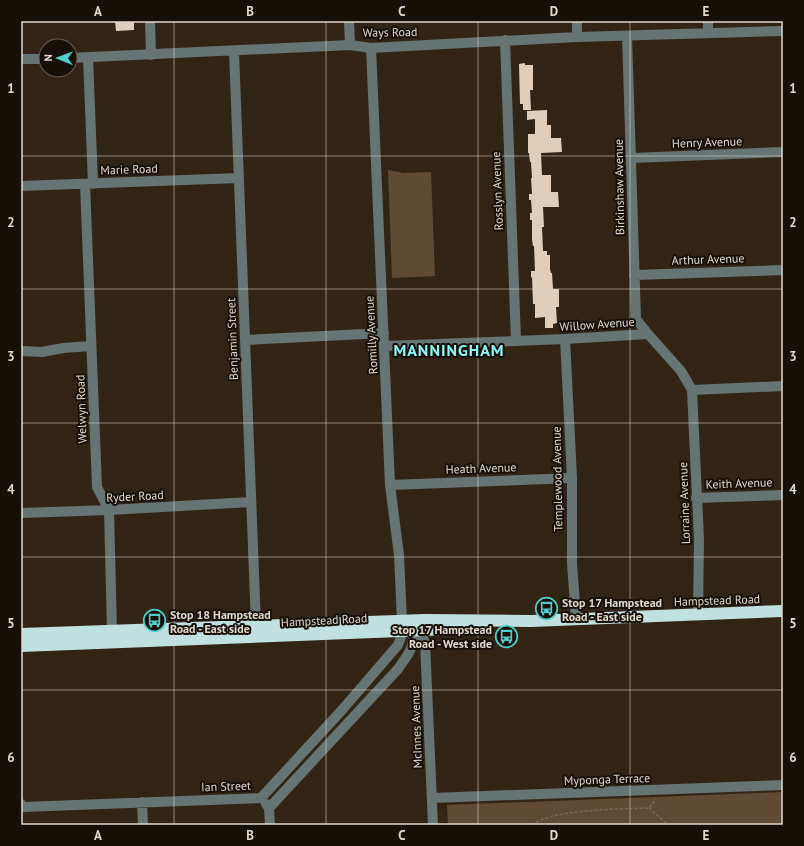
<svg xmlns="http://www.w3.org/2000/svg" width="804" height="846" viewBox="0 0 804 846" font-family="'PT Sans',sans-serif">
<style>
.green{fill:#5f4a34}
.building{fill:#e0cdba}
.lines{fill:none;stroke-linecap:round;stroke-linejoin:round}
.path{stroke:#776b5e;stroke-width:1.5;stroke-dasharray:3 2;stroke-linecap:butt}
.minor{stroke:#677474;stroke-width:10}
.highway{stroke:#c1e0e0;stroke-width:12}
.grid{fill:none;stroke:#e1d8ce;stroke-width:1;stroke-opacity:0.55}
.labels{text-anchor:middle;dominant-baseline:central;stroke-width:4;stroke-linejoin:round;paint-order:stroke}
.street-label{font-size:12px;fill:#e1d8ce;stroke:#150f08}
.poi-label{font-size:12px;font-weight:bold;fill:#e1d8ce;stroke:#150f08;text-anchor:start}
.district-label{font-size:16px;font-weight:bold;letter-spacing:1px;fill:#8df9fa;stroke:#150f08}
.neatline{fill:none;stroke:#e1d8ce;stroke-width:1.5}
.grid-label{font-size:13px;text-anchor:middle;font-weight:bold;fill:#e1d8ce}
</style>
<rect width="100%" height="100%" fill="#322415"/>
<!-- green -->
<path class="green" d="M388 170 403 173 431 172 435 276 392 278Z
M783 792V825H448L447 805Z"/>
<!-- building -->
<path class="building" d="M115 21H134V30L116 31Z
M525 63V65H533V90H530L531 110H523V104H520L519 64Z
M547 110V125H551V138H561L562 152 541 153 542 175H551V192H558L559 207H543L544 227H542L543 251H547V255H550V269L551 273H552L553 289H559V307H556L557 323 553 324V328H545V317L535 318V304H533L532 277 531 278V271H535L534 246H533L532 240V220H530V213H532L531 200H529V194H532L531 178H532L531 162H530L529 153H528V134H535V119L527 120V111Z"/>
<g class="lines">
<!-- path -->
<path class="path" d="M649 808 668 825
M532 825C551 809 622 809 649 808L656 799"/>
<!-- minor -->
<path class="minor" d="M150 21 151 55
M349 21 350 45
M577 21V37
M708 21V32
M627 36 636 319 648 334
M505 40 516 341
M371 48 390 485 399 555 402 621
M234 51 256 626
M88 57 93 184
M70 58 350 45 371 48 577 37 783 31
M21 59H46
M632 158 783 152
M85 184 97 487 109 510 112 631
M21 186 239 178
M634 275 783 270
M565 339 572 478V563L576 618
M245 340 384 333
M385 346 565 339 648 334 681 371 692 390 783 386
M21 351 42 352 63 348 91 346
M692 390 699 540 698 614
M390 485 572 478
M696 498 783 495
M21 513 109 510 251 502
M418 630 425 642 433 825
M432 798 783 785
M142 802 143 825
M21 804 23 807 261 798 342 710 398 645 403 631
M266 804 269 808 270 825
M269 808 398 669C408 654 414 650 413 631"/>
<!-- highway -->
<path class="highway" d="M21 634 425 620 531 621 783 611
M21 646 475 628"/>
</g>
<!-- grid -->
<path class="grid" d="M174 21V825M326 21V825M478 21V825M630 21V825M21 156H783M21 289H783M21 423H783M21 557H783M21 690H783"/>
<!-- icons -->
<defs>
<symbol id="bus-ring" viewBox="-11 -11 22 22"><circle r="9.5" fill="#150f08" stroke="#52cdce" stroke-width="1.5"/><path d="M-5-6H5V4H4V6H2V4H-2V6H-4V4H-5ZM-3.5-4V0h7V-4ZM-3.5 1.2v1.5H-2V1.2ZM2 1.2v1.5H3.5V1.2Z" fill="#52cdce"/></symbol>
</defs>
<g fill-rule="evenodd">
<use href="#bus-ring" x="534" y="596" width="25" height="25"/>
<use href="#bus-ring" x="142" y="608" width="25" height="25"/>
<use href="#bus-ring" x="494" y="624" width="25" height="25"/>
</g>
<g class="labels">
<!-- street labels -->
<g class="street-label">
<text transform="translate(390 32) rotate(-1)">Ways Road</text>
<text transform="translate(707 142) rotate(-2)">Henry Avenue</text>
<text transform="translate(129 169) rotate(-2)">Marie Road</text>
<text transform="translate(619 187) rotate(-91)">Birkinshaw Avenue</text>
<text transform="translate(497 191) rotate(-92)">Rosslyn Avenue</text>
<text transform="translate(708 259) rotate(-2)">Arthur Avenue</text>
<text transform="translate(597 324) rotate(-4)">Willow Avenue</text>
<text transform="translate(371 335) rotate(-93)">Romilly Avenue</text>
<text transform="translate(232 339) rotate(-92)">Benjamin Street</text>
<text transform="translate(81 409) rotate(-92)">Welwyn Road</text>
<text transform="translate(481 468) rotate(-2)">Heath Avenue</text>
<text transform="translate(557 479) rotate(-91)">Templewood Avenue</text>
<text transform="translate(739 483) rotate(-2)">Keith Avenue</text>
<text transform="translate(135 496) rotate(-3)">Ryder Road</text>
<text transform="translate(684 503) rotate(-92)">Lorraine Avenue</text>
<text transform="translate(717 600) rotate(-2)">Hampstead Road</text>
<text transform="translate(324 620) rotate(-3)">Hampstead Road</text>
<text transform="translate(416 727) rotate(-92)">McInnes Avenue</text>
<text transform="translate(607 779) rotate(-2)">Myponga Terrace</text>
<text transform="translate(226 786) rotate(-2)">Ian Street</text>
</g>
<!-- poi labels -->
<g class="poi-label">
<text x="562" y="602">Stop 17 Hampstead<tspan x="562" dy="14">Road - East side</tspan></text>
<text x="170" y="614">Stop 18 Hampstead<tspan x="170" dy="14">Road - East side</tspan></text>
<text x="492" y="629" text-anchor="end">Stop 17 Hampstead<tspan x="492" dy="14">Road - West side</tspan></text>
</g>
<!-- district labels -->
<g class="district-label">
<text x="449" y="350">MANNINGHAM</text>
</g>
</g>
<!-- border -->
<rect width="804" height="846" fill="none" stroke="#150f08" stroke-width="44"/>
<!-- north arrow -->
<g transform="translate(58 58) rotate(271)"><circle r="19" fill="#150f08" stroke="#675f57"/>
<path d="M0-3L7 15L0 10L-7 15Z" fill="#52cdce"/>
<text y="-6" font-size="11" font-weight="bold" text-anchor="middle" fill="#e1d8ce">N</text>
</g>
<rect x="22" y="22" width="760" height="802" class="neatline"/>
<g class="grid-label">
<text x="98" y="16">A</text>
<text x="250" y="16">B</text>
<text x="402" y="16">C</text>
<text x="554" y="16">D</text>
<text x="706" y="16">E</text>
<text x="11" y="93">1</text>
<text x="793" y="93">1</text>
<text x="11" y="227">2</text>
<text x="793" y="227">2</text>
<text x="11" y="361">3</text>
<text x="793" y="361">3</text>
<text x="11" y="494">4</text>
<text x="793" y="494">4</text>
<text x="11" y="628">5</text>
<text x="793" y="628">5</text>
<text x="11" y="762">6</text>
<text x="793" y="762">6</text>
<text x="98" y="840">A</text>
<text x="250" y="840">B</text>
<text x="402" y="840">C</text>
<text x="554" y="840">D</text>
<text x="706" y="840">E</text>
</g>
</svg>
